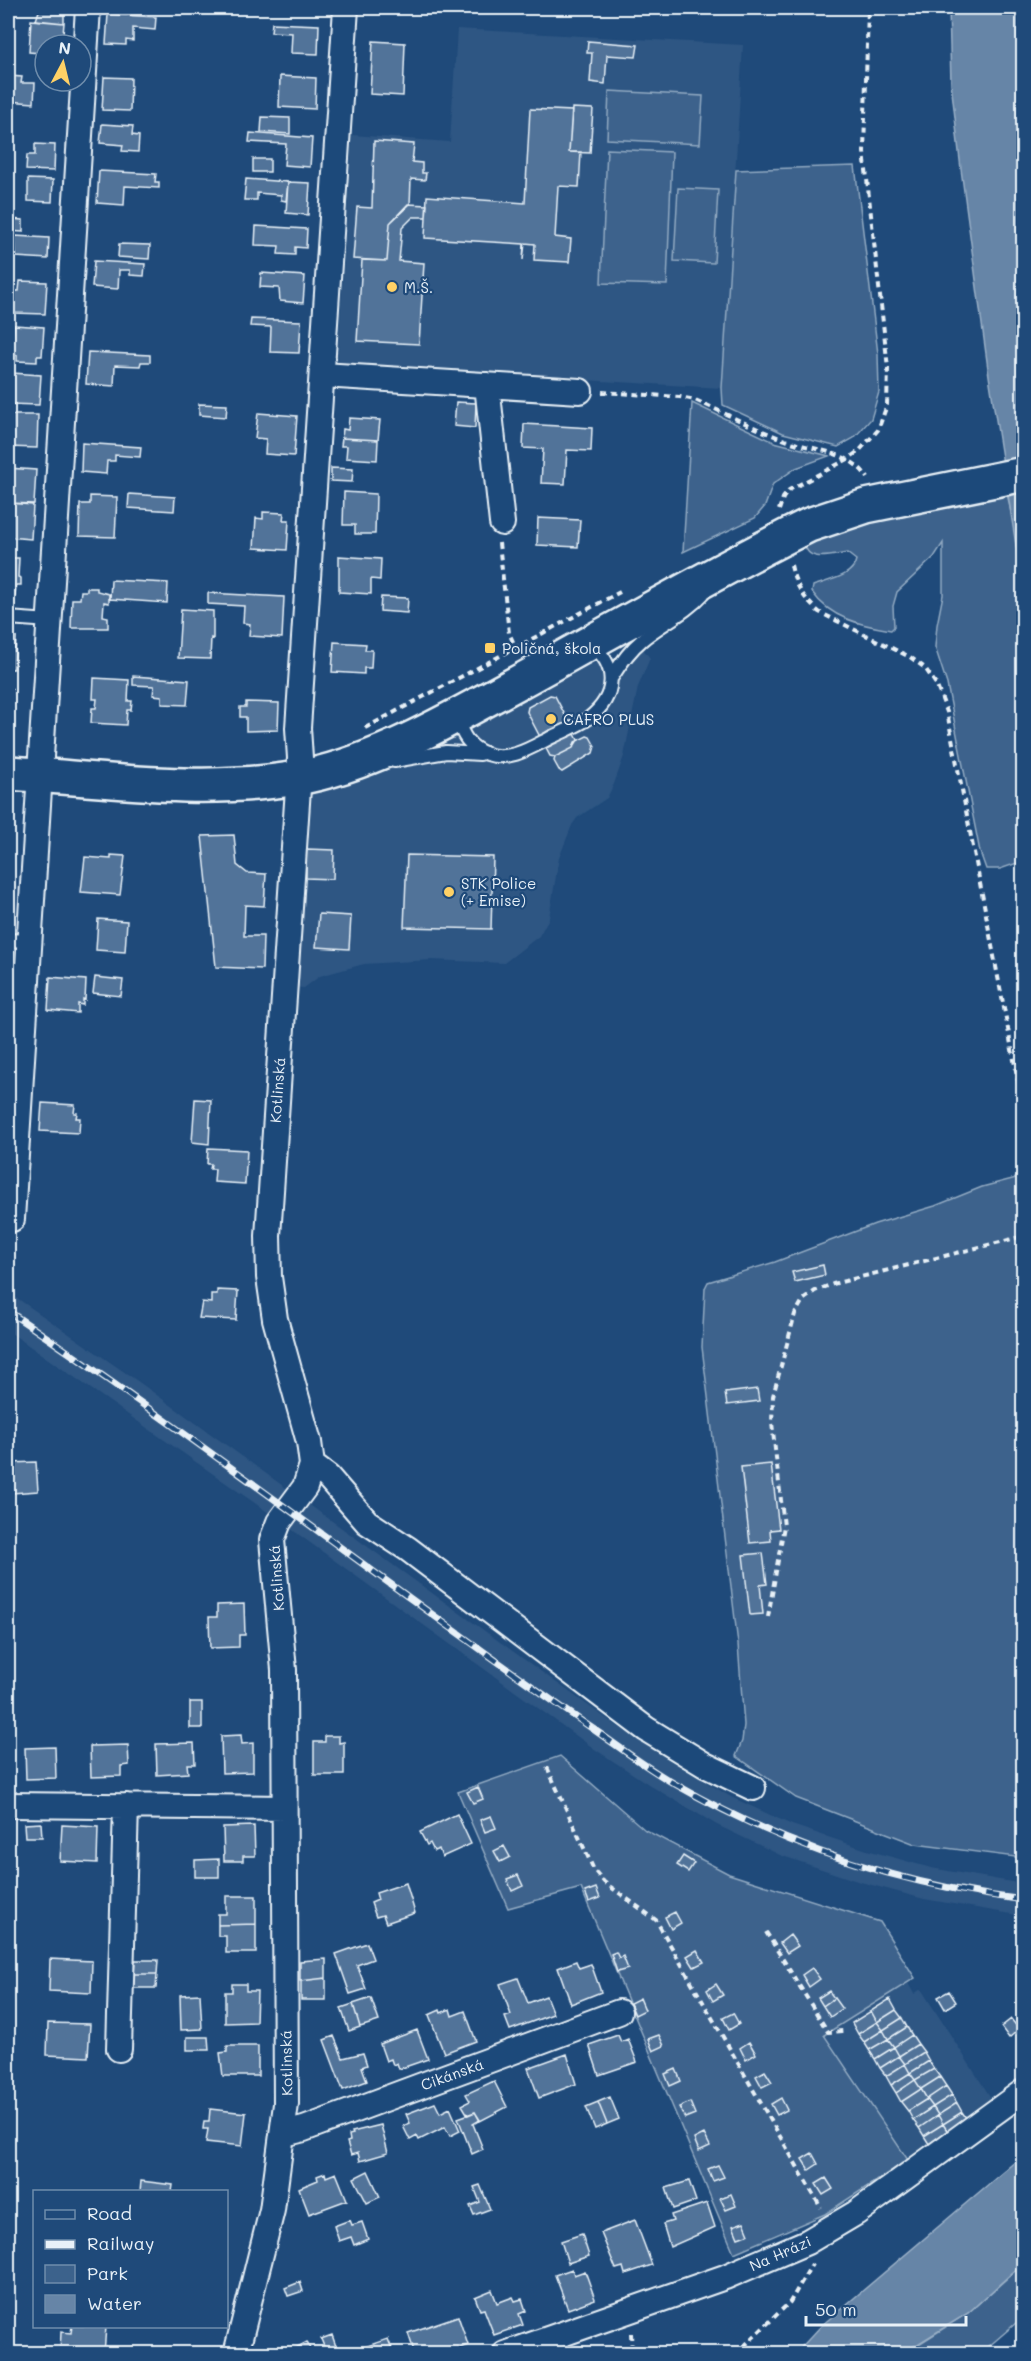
<svg xmlns="http://www.w3.org/2000/svg" width="1031" height="2361" viewBox="0 0 1031 2361" font-family="Mali,sans-serif">
<style>
.built{fill:#2e5683}
.green{fill:#3c628c;stroke:#92aac2;stroke-width:1.5}
.water{fill:#6685a7;stroke:#9ab0c7;stroke-width:1.5}
.lines{fill:none;stroke-linecap:round;stroke-linejoin:round}
.stream{stroke:#9ab0c7;stroke-width:7}
.building{fill:#517399;stroke:#e8f1f8;stroke-width:1.5}
.lane-casing{stroke:#e8f1f8;stroke-width:16}
.street-casing{stroke:#e8f1f8;stroke-width:28}
.secondary-casing{stroke:#e8f1f8;stroke-width:38}
.path{stroke:#e8f1f8;stroke-width:4;stroke-dasharray:6 4.5;stroke-linecap:butt}
.lane{stroke:#1f4a7a;stroke-width:12}
.street{stroke:#1f4a7a;stroke-width:24}
.secondary{stroke:#1f4a7a;stroke-width:33}
.rail-casing{stroke:#e8f1f8;stroke-width:7}
.rail{stroke:#1f4a7a;stroke-width:4.5;stroke-dasharray:14;stroke-linecap:butt}
.poi-dot{fill:#ffd166;stroke:#1f4a7a;stroke-width:2}
.labels{text-anchor:middle;dominant-baseline:central;stroke-width:4.5;stroke-linejoin:round;paint-order:stroke}
.poi-label{font-size:15px;fill:#e8f1f8;stroke:#1f4a7a;text-anchor:start}
.street-label{font-size:15px;fill:#e8f1f8;stroke:#1f4a7a}
</style>
<rect width="100%" height="100%" fill="#1f4a7a"/>
<filter id="ink" filterUnits="userSpaceOnUse"><feTurbulence type="fractalNoise" baseFrequency=".0167" numOctaves="2"/><feDisplacementMap in="SourceGraphic" scale="12" xChannelSelector="R" yChannelSelector="G"/><feConvolveMatrix kernelMatrix="1 2 1 2 8 2 1 2 1" color-interpolation-filters="sRGB"/></filter>
<g filter="url(#ink)">
<!-- built -->
<path class="built" d="M457 29 743 45 722 388 337 366 352 135 450 142Z
M643 649 650 658 638 687 624 756 614 784 607 798 577 818 572 825 559 858 549 918 539 936 504 963 431 960 364 964 320 976 304 988 293 987 304 800 319 785 477 722 592 664Z
M8 1292 136 1380 614 1724 672 1762 731 1797 792 1825 867 1850 931 1868 1023 1884V1916L924 1899 857 1881 780 1855 717 1825 656 1789 596 1750 269 1513 8 1331Z
M908 1983 914 1994 921 1989 991 2098 967 2119 929 2144 908 2160 824 2034Z"/>
<!-- green -->
<path class="green" d="M609 91 703 96 700 144 607 139Z
M607 149 672 152 667 285 601 283Z
M855 166 878 354 879 392 871 419 854 438 838 447 783 433 723 405 722 388 736 170Z
M678 188 718 190 714 263 674 261Z
M692 403 774 442 829 456 796 468 773 484 765 506 755 518 683 552Z
M1007 493 1024 575 1023 861 1000 869H986L980 852 947 684 935 647 937 625 943 595V543L934 557 897 592 893 606 894 627 891 630C861 625 831 619 812 592L813 586C828 580 853 577 856 560L847 553C833 555 805 564 805 542L839 528Z
M1020 1177 1023 1178V1858L915 1844 796 1798 736 1756 742 1741 744 1725 738 1644 702 1347 705 1288 708 1282 775 1262 875 1224 935 1206 982 1187Z
M560 1756 645 1830 729 1874 880 1922 915 1978 824 2035 908 2160 825 2214 734 2253 581 1888 508 1908 458 1792Z
M1023 2264V2317L981 2353 903 2354 968 2313Z"/>
<!-- water -->
<path class="water" d="M949 8H1023V589L989 376 961 169 951 83Z
M1023 2155V2263L968 2313 903 2353H796L821 2326Z"/>
<g class="lines">
<!-- stream -->
<path class="stream" d="M8 19 13 8"/>
</g>
<!-- building -->
<path class="building" d="M40 8H64V23L36 20Z
M108 14 156 17 155 30 133 28V41L126 40V45L106 44Z
M31 20 64 23 62 45H45V48L40 47V53L29 52Z
M272 23 319 25 318 54 291 53 292 33 271 32Z
M373 41 405 43 403 96 370 94Z
M588 41 638 45 636 57 607 55 605 84 590 82 592 53H587Z
M9 76 22 77 21 83H35L34 103 8 101Z
M280 76 316 78 315 109 279 107Z
M104 77 131 78 130 111 102 110Z
M572 108 593 109 590 153 569 152Z
M530 109 572 111 569 152H581L579 187 558 186 555 237 571 239 569 262 534 260 535 244 525 243 523 260 524 244 425 238 427 196 525 203Z
M262 117 290 118V134L261 132Z
M102 124 133 126 132 135 139 136 138 152 122 151 123 145 100 143Z
M250 133 312 138 310 167 284 165 286 144 249 142Z
M374 141 414 144 412 162 422 163V173H426L425 180 411 179 410 204 390 223 387 261 353 259 357 207 372 208Z
M35 144 55 145 54 171 26 170 27 155H35Z
M253 159H270V172H253Z
M99 171 156 174 155 182H159V188L125 186 124 205 97 203Z
M28 179 53 180 52 202 28 201Z
M246 179 288 182 286 201 281 200V195L257 193V200H244Z
M288 182 310 183 308 215 286 213Z
M408 204 427 205 426 217H413L402 228 399 261 424 263 419 344 357 341 362 260 387 261 390 223Z
M8 219 23 220V232L8 231Z
M256 226 307 229 306 248 295 247V255L278 254 279 246 255 245Z
M15 236 49 238 48 259 16 257Z
M119 244 150 245 149 259 118 257Z
M94 261 145 264 144 276 130 275V270H119L118 289 92 287Z
M261 273 305 276 303 303 280 301 279 288 260 287Z
M20 281 47 282 45 314 14 313 13 291H19Z
M251 319 301 321 299 353 270 352 271 327 250 326Z
M14 325 44 327 42 356H37V362L17 361V355L8 354V345H10V340L13 341Z
M88 352 150 355V362H141L140 366 115 365 114 386 86 384Z
M8 370H12V373L41 375 39 405 8 404 11 380H8Z
M456 402 476 403 475 428 454 426Z
M199 404 227 405 226 417 199 415Z
M258 413 297 416 294 456 265 454 266 439 255 438Z
M8 415H38L37 448 8 447Z
M349 418 380 420 378 440 342 438 343 429 348 430Z
M524 424 592 428 591 451 567 450 565 484 541 483 543 449 523 448Z
M342 438 378 440 377 460 346 458 347 446H341Z
M82 443 141 447 140 457 115 455V461H107L106 474 81 472Z
M8 468 36 470 34 504 8 503Z
M331 468 353 469 352 482 331 481Z
M344 492 376 494 375 534H355V525H343Z
M129 494 175 497 174 511 128 508Z
M90 496 117 497 115 537 79 536 80 504H90Z
M8 503 33 505 31 539 8 537Z
M263 512 284 513 283 520H289L287 550 254 548 256 518 263 519Z
M538 518 580 520 578 547 537 545Z
M339 556 381 559 380 580 371 579V594L339 592Z
M8 558H19L18 577 21 578V585H16L15 596H8Z
M111 580 168 583 167 603 110 599Z
M87 588H97V591L109 594V603L104 602 103 616 108 617V628H71L72 599H80L81 591H87Z
M208 593 284 597 282 638 249 636 250 624 243 623 244 606 208 604Z
M381 597 408 598 407 613 380 611Z
M181 609 213 611V639L211 638 210 659 178 658Z
M8 636 16 637 14 669H8Z
M334 642 366 644 365 650H372L371 668H364V674L332 672Z
M133 676 189 680 187 705 162 704V696L153 695 154 686 133 685Z
M94 678 129 680 128 701H132L131 710H127L126 725 91 723 92 708H96L97 699H93Z
M8 688H12L10 710 8 709Z
M550 695 555 696 578 740 573 748 555 757 550 756 527 712 528 707Z
M246 702 279 703 278 730 246 731V717H240V707H246Z
M587 736 590 737 595 746 593 753 562 772 559 770 554 761 555 757 573 748 575 742Z
M234 835 237 865 247 873 266 874 264 906 245 905 244 936H263L262 969 216 967 202 836Z
M306 849 334 850 333 879 306 878Z
M111 855 125 856 120 895 81 892 85 857 111 859Z
M407 855 493 857 491 929 404 927Z
M319 914 351 916 349 949 316 947Z
M98 919 127 921 125 952 96 950Z
M50 977 86 980 85 1000 83 999V1005L78 1004V1013L48 1010Z
M95 977 123 980 121 996 93 993Z
M195 1099 211 1100 209 1144 192 1142Z
M42 1103 75 1105 74 1113H77L76 1118H80L79 1133 40 1131Z
M208 1148 247 1150 245 1184 214 1182 215 1169H210L211 1164H207Z
M823 1265 825 1275 795 1282 792 1272Z
M217 1290 238 1291 236 1320 199 1318 202 1302 211 1303V1294H217Z
M757 1389 759 1401 727 1405 725 1393Z
M36 1462 38 1491 12 1493 10 1463Z
M771 1464 779 1529 770 1530 771 1541 750 1543 741 1467Z
M763 1553 767 1584 760 1585 763 1614 750 1615 743 1555Z
M244 1604 245 1635H239V1647L210 1648 209 1617H217V1605Z
M190 1702H202V1728H190Z
M241 1735 242 1744 253 1743V1772L222 1773 221 1736Z
M325 1736H339V1743L344 1742V1775H314V1742H325Z
M194 1743 195 1764H187L188 1773 157 1775 156 1744Z
M128 1745 129 1765 121 1766V1776L91 1777 90 1746Z
M55 1747 56 1778 26 1779 25 1748Z
M478 1787 483 1799 473 1803 467 1792Z
M457 1814 471 1844 442 1857 439 1849 434 1851 430 1843 427 1845 420 1832Z
M491 1816 496 1828 485 1832 480 1820Z
M41 1823 42 1837H25L24 1824Z
M62 1825 98 1827 97 1863 60 1861Z
M254 1826 255 1856H243V1861H224L223 1827Z
M504 1846 510 1857 500 1862 494 1851Z
M683 1856 694 1863 688 1872 677 1865Z
M219 1859V1877H195V1860Z
M518 1875 523 1886 512 1891 507 1879Z
M406 1883 415 1913 386 1923 383 1915 376 1917 371 1903 378 1900 376 1893Z
M596 1888 600 1898 589 1902 585 1892Z
M226 1896H256V1924L218 1925V1914H226Z
M675 1912 681 1923 671 1929 665 1917Z
M256 1924V1953H226V1936H218V1925Z
M790 1935 798 1946 787 1953 780 1943Z
M367 1943 373 1959 357 1965 366 1989 350 1994 336 1954Z
M697 1950 704 1962 694 1967 687 1956Z
M616 1952 619 1958 623 1956 628 1969 617 1972 611 1954Z
M50 1959 92 1961 91 1993 49 1991Z
M326 1959V1978L300 1981V1961Z
M135 1960H158L157 1974H134Z
M576 1961 579 1968 591 1964 601 1992 571 2004 558 1968Z
M812 1968 820 1979 809 1987 802 1975Z
M134 1974H157L156 1988H133Z
M326 1978V2000H301V1981Z
M518 1978 528 2003 546 1996 553 2014 510 2030 505 2017 511 2015 500 1984Z
M232 1984H246V1991H257L256 2022 225 2023V1992H232Z
M716 1984 723 1995 713 2001 707 1990Z
M829 1991 834 1998 823 2006 818 1998Z
M949 1991 956 2002 945 2009 938 1997Z
M200 1994 202 2029 181 2030 180 1995Z
M371 1998 379 2021 360 2027 353 2004Z
M640 1998 645 2010 635 2015 630 2003Z
M834 1998 842 2009 830 2017 823 2006Z
M890 1999 896 2010 877 2022 871 2011Z
M353 2004 360 2027 349 2031 341 2008Z
M450 2009 452 2016 465 2011 476 2041 444 2053 429 2015 440 2010 441 2013Z
M896 2010 902 2018 883 2030 877 2022Z
M871 2011 877 2022 858 2034 852 2023Z
M733 2013 739 2024 729 2030 723 2018Z
M902 2018 907 2027 888 2039 883 2030Z
M1011 2019 1019 2029 1009 2038 1001 2027Z
M877 2022 883 2030 864 2042 858 2034Z
M48 2023 90 2024 88 2057 47 2055Z
M907 2027 912 2035 894 2047 888 2039Z
M417 2030 428 2059 399 2069 397 2063 393 2065 391 2059 386 2061 380 2044Z
M883 2030 888 2039 869 2050 864 2042Z
M618 2035 621 2042 628 2039 637 2062 599 2075 589 2045Z
M659 2035 664 2046 653 2051 648 2039Z
M912 2035 918 2044 899 2056 894 2047Z
M334 2036 343 2058 363 2053 367 2065 362 2067 367 2081 343 2090 324 2040Z
M187 2037H208L209 2050H187Z
M888 2039 894 2047 875 2059 869 2050Z
M749 2042 756 2054 746 2060 740 2048Z
M918 2044 924 2052 905 2064 899 2056Z
M227 2046H258V2076H223L220 2053 227 2052Z
M894 2047 899 2056 880 2068 875 2059Z
M924 2052 929 2061 910 2073 905 2064Z
M567 2054 576 2084 539 2098 528 2068Z
M899 2056 905 2064 886 2076 880 2068Z
M929 2061 934 2069 915 2080 910 2073Z
M905 2064 910 2073 891 2085 886 2076Z
M676 2069 681 2081 670 2086 665 2074Z
M934 2069 940 2077 921 2089 915 2080Z
M765 2071 772 2082 762 2087 756 2076Z
M910 2073 915 2080 896 2093 891 2085Z
M940 2077 946 2086 927 2099 921 2089Z
M915 2080 921 2089 901 2102 896 2093Z
M494 2081 507 2107 480 2121 475 2112 468 2115 462 2105 470 2101 466 2094Z
M946 2086 952 2095 933 2107 927 2099Z
M921 2089 927 2099 908 2111 901 2102Z
M952 2095 957 2103 938 2115 933 2107Z
M610 2097 619 2119 607 2124 598 2102Z
M781 2098 787 2110 777 2115 771 2104Z
M927 2099 933 2107 913 2120 908 2111Z
M598 2102 607 2124 595 2129 586 2107Z
M690 2102 695 2114 685 2118 679 2107Z
M435 2103 440 2113 450 2108 460 2131 450 2136 445 2127 419 2140 417 2136 410 2140 403 2126 410 2123 406 2114Z
M957 2103 962 2112 943 2124 938 2115Z
M933 2107 938 2115 919 2128 913 2120Z
M210 2109 246 2113 242 2146 206 2142 208 2129H203L204 2121H209Z
M475 2112 480 2120 473 2124 483 2149 472 2154 458 2118Z
M962 2112 967 2119 948 2132 943 2124Z
M938 2115 943 2124 924 2136 919 2128Z
M943 2124 948 2132 929 2144 924 2136Z
M381 2125 388 2153 360 2161 358 2153 351 2155 347 2142 350 2141 349 2135 353 2134 352 2132Z
M704 2134 710 2146 699 2151 694 2139Z
M812 2153 818 2164 809 2170 802 2159Z
M718 2165 724 2177 713 2181 708 2169Z
M368 2171 380 2197 367 2203 354 2178Z
M325 2173 326 2177 336 2173 347 2200 309 2214 299 2188 318 2180 317 2176Z
M826 2178 833 2189 823 2195 816 2184Z
M141 2181 173 2185 172 2192H140Z
M689 2181 696 2201 673 2209 666 2188Z
M480 2185 490 2209 474 2215 470 2206 480 2202 474 2187Z
M731 2194 736 2206 726 2210 720 2198Z
M707 2203 715 2227 670 2247 663 2224 673 2221 671 2215Z
M350 2220 352 2225 362 2222 368 2239 354 2245 351 2237 339 2241 334 2226Z
M635 2220 652 2265 625 2274 623 2267 616 2269 601 2233Z
M744 2222 749 2234 738 2238 733 2226Z
M582 2234 589 2256 568 2263 561 2241Z
M572 2269 574 2275 585 2271 595 2299 568 2309 555 2275Z
M300 2282 303 2291 288 2296 285 2288Z
M492 2290 497 2303 513 2297 515 2301 522 2299 526 2311 519 2314 523 2325 494 2335 484 2309 480 2310 475 2297Z
M458 2316 468 2345 443 2354H415L408 2333Z
M8 2319 14 2339 8 2341Z
M72 2326H106L104 2354 60 2353 61 2332 71 2333Z
M332 2335 338 2352 327 2354 321 2339Z
M388 2339 394 2354H356L360 2352 359 2349Z
M307 2342 312 2354H284Z"/>
<g class="lines">
<defs>
<path id="lane" d="M8 618 50 621
M612 677C620 664 630 650 642 640 662 623 685 614 703 594
M456 718C463 735 468 747 487 754 510 762 532 747 552 737 564 731 578 726 589 718 616 697 619 666 591 645
M394 761 446 752 480 754
M8 940 28 941"/>
<path id="street" d="M322 375 580 391
M487 385 502 523
M12 1219 88 8
M312 1465 328 1477 367 1522 408 1549 646 1729 705 1765 753 1788
M8 1805 284 1808
M119 2049 126 1806
M284 2134 304 2129 619 2012
M236 2354 272 2210 286 2104 284 1670 272 1540 279 1522 305 1487 312 1465 309 1442 275 1319 269 1277 268 1236 300 758 298 728 346 8
M505 2354 725 2277 807 2242 856 2213 1024 2091"/>
<path id="secondary" d="M8 773C103 779 202 794 297 778 373 765 450 719 517 683 614 630 710 574 809 525L866 506 1024 474"/>
</defs>
<!-- lane casing -->
<use href="#lane" class="lane-casing"/>
<!-- street casing -->
<use href="#street" class="street-casing"/>
<!-- secondary casing -->
<use href="#secondary" class="secondary-casing"/>
<!-- path -->
<path class="path" d="M602 392 680 397 695 400C725 413 755 429 785 440 815 451 849 450 868 478
M779 510 783 498 789 490 848 459 860 450 878 430 887 405 888 368 864 152 868 8
M499 543 509 633 516 648
M791 565C795 585 804 599 819 612L910 657 925 668 936 684 947 712 1024 1112
M365 728 620 592
M768 1617 784 1526 772 1423 773 1396 795 1314 803 1300 815 1291 833 1284 1024 1236
M547 1767 594 1870 604 1882 656 1920 821 2208
M766 1932 828 2032 843 2031
M8 2274 12 2288
M631 2333 632 2354
M736 2354 790 2302 812 2264"/>
<!-- lane -->
<use href="#lane" class="lane"/>
<!-- street -->
<use href="#street" class="street"/>
<!-- secondary -->
<use href="#secondary" class="secondary"/>
<defs>
<path id="rail" d="M8 1311C145 1403 278 1502 411 1599 472 1643 533 1688 596 1731 622 1749 647 1768 675 1784 783 1846 900 1885 1024 1900"/>
</defs>
<!-- rail casing -->
<use href="#rail" class="rail-casing"/>
<!-- rail -->
<use href="#rail" class="rail"/>
</g>
</g>
<!-- markers -->
<g class="poi-dot">
<circle cx="392" cy="287" r="6"/>
<rect x="484" y="642" width="12" height="12" rx="3"/>
<circle cx="551" cy="719" r="6"/>
<circle cx="449" cy="892" r="6"/>
</g>
<g class="labels">
<!-- poi labels -->
<g class="poi-label">
<text x="404" y="287">M.Š.</text>
<text x="502" y="648">Poličná, škola</text>
<text x="563" y="719">CAFRO PLUS</text>
<text x="461" y="883">STK Police<tspan x="461" dy="17">(+ Emise)</tspan></text>
</g>
<!-- street labels -->
<g class="street-label">
<text transform="translate(277 1090) rotate(-86)">Kotlinská</text>
<text transform="translate(276 1578) rotate(-94)">Kotlinská</text>
<text transform="translate(286 2063) rotate(-91)">Kotlinská</text>
<text transform="translate(452 2074) rotate(-20)">Cikánská</text>
<text transform="translate(780 2253) rotate(-24)">Na Hrázi</text>
</g>
</g>
<!-- margin -->
<rect width="1031" height="2361" fill="none" stroke="#1f4a7a" stroke-width="30"/>
<rect x="15" y="15" width="1001" height="2331" fill="none" stroke="#e8f1f8" stroke-width="2" filter="url(#ink)"/>
<!-- legend -->
<rect x="33" y="2190" width="195" height="138" fill="#1f4a7a" stroke="#6f8dac" stroke-width="1.5"/>
<rect x="45" y="2210" width="30" height="9" fill="#1f4a7a" stroke="#6f8dac" stroke-width="1.5"/>
<text x="87" y="2220" font-size="18" fill="#e8f1f8">Road</text>
<rect x="45" y="2240" width="30" height="9" fill="#e8f1f8" stroke="#6f8dac" stroke-width="1.5"/>
<text x="87" y="2250" font-size="18" fill="#e8f1f8">Railway</text>
<rect x="45" y="2265" width="30" height="18" fill="#3c628c" stroke="#6f8dac" stroke-width="1.5"/>
<text x="87" y="2280" font-size="18" fill="#e8f1f8">Park</text>
<rect x="45" y="2295" width="30" height="18" fill="#6685a7" stroke="#6f8dac" stroke-width="1.5"/>
<text x="87" y="2310" font-size="18" fill="#e8f1f8">Water</text>
<!-- north arrow -->
<g transform="translate(63 63) rotate(7)"><circle r="28" fill="#1f4a7a" stroke="#6f8dac" stroke-width="1.5"/>
<path d="M0-4.5L10 22L0 15L-10 22Z" fill="#ffd166"/>
<text y="-9" font-size="16" font-weight="bold" text-anchor="middle" fill="#e8f1f8">N</text>
</g>
<!-- scale -->
<path d="M806 2316v9h160v-9" fill="none" stroke="#e8f1f8" stroke-width="3"/>
<text x="815" y="2316" font-size="18" fill="#e8f1f8" stroke="#1f4a7a" stroke-width="4.5" paint-order="stroke">50 m</text>
</svg>
